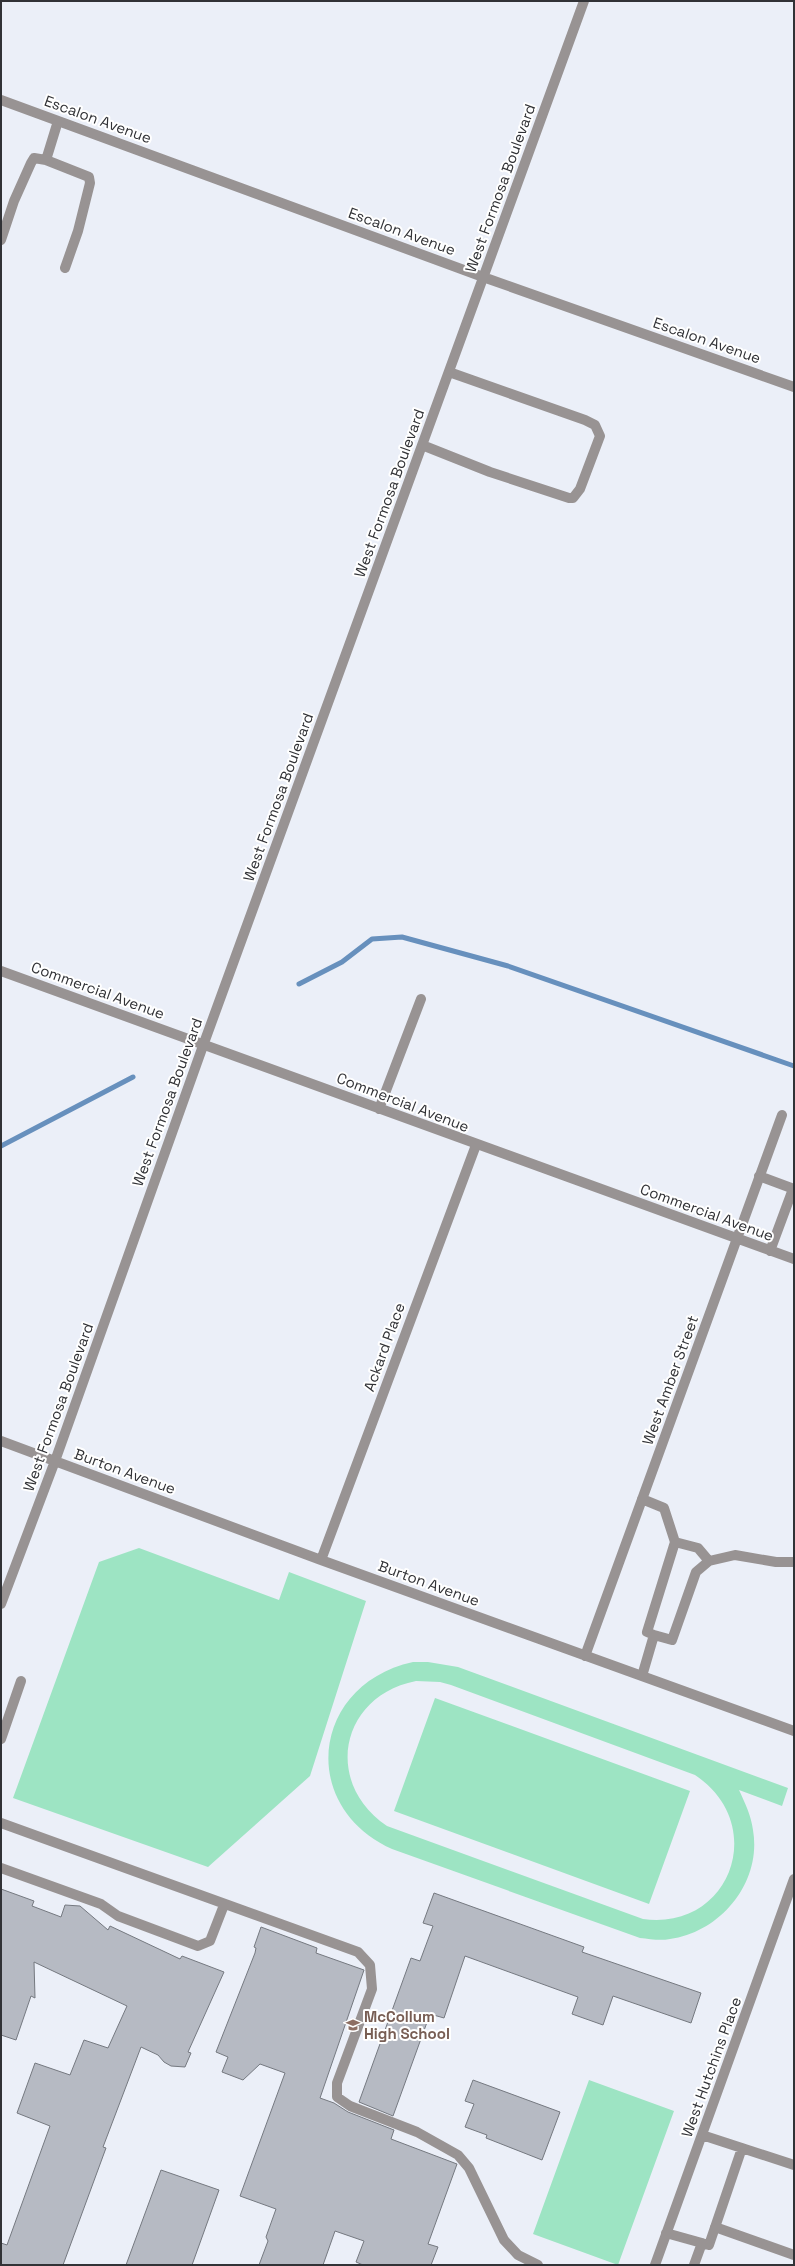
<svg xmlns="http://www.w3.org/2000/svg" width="795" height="2266" viewBox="0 0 795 2266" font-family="'Space Grotesk',sans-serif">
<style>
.green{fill:#9de4c3;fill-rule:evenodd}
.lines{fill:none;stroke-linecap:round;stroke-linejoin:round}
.stream{stroke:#6790bd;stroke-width:5}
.building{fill:#b6bac3;stroke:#757980}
.minor{stroke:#989393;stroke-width:10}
.labels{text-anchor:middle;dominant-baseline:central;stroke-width:4;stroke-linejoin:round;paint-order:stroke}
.street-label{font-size:15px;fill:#313236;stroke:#fff}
.education-label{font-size:15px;font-weight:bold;fill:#785e54;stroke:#fff;text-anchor:start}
</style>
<rect width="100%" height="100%" fill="#ebeff8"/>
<!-- green -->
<path class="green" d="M139 1548 279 1600 289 1572 366 1601 310 1776 208 1867 13 1798 99 1562Z
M413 1662H428L458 1667 788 1788 782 1806 739 1790C745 1803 751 1815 753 1830 762 1882 721 1932 670 1939 660 1941 650 1939 640 1938L392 1849C297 1806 312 1684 413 1662ZM416 1681 440 1682 451 1685 695 1775C769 1824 731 1931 643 1919L387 1826C323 1783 340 1696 416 1681Z
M435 1698 690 1791 649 1904 394 1811Z
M589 2080 674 2111 618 2265 533 2234Z"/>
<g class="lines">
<!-- stream -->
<path class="stream" d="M299 984 342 962 372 939 402 937 508 966 794 1066
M1 1146 133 1077"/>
</g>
<!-- building -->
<path class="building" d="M1 1889 34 1901 32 1906 61 1917 65 1905 80 1906 108 1930 110 1926 180 1959 182 1956 224 1972 188 2052 191 2053 185 2067 171 2066 164 2062 158 2055 141 2047 103 2147 106 2148 63 2265H1V2243L7 2245 50 2126 17 2113 35 2063 70 2075 84 2040 108 2048 127 2006 34 1962 35 1998 31 1996 16 2040 1 2035Z
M434 1893 584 1947 582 1952 701 1993 691 2023 613 1996 603 2025 572 2014 578 1997 465 1956 444 2018 430 2014 393 2116 359 2102 411 1958 420 1961 433 1926 423 1923Z
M261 1927 317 1948 316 1953 364 1970 320 2098 334 2103 348 2112 394 2130 391 2139 457 2164 428 2244 438 2247 431 2265H363L356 2262 364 2241 335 2231 323 2265H259L268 2241 266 2237 276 2209 240 2196 285 2073 260 2064 243 2080 222 2072 228 2057 216 2052 255 1953 256 1948 254 1947Z
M473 2080 560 2112 542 2160 486 2138 487 2135 465 2127 474 2104 465 2101Z
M161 2170 219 2190 192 2265H126Z"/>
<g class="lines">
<!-- minor -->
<path class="minor" d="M1 100 483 277 794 387
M58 121 46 160 89 177 90 183 78 231 65 268
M1 240 14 201 31 163 34 158 46 160
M422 445 490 472 569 498H573L580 489 600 436 595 425 585 420 449 372
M1 971 794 1259
M379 1109 421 999
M759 1176 794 1189
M770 1251 793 1189
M1 1441 321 1560 794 1731
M642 1499 664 1508 675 1542 647 1632 654 1635
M675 1542 698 1548 709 1561
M321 1560 476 1145
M1 1604 55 1461 204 1043 584 1
M585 1656 782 1115
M642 1676 654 1635 672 1640 696 1572 709 1561 735 1555 776 1562H794
M1 1739 21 1681
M1 1823 358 1952 370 1965 372 1989 337 2083V2097L350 2106 417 2132 458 2155 469 2168 504 2240 518 2255 538 2265
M1 1868 101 1904 118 1916 198 1946 210 1941 224 1905
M702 2135 794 2165
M715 2227 794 2255
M666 2233 709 2245 742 2148
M655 2265 794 1879
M694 2265 702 2243"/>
</g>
<!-- icons -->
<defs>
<symbol id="school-bare" viewBox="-9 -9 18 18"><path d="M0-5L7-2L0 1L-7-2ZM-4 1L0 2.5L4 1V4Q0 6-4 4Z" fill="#8d6e63" stroke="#fff" stroke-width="2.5" paint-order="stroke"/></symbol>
</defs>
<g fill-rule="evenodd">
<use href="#school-bare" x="343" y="2015" width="20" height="20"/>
</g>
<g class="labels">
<!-- street labels -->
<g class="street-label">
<text transform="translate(98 119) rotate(20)">Escalon Avenue</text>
<text transform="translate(500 188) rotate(-70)">West Formosa Boulevard</text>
<text transform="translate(402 231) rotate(20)">Escalon Avenue</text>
<text transform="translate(707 340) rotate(19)">Escalon Avenue</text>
<text transform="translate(389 493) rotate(-70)">West Formosa Boulevard</text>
<text transform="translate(278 797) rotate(-70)">West Formosa Boulevard</text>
<text transform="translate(98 990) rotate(20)">Commercial Avenue</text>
<text transform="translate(167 1102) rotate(-70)">West Formosa Boulevard</text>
<text transform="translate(403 1102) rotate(21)">Commercial Avenue</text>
<text transform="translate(707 1212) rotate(20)">Commercial Avenue</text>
<text transform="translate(384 1347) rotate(-70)">Ackard Place</text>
<text transform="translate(670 1380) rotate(-70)">West Amber Street</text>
<text transform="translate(58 1407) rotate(-70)">West Formosa Boulevard</text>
<text transform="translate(125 1471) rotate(20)">Burton Avenue</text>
<text transform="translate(429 1583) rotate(20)">Burton Avenue</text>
<text transform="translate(711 2067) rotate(-70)">West Hutchins Place</text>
</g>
<!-- education labels -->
<g class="education-label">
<text x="364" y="2016">McCollum<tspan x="364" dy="17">High School</tspan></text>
</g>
</g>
<!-- border -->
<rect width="795" height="2266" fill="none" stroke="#313236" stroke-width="4"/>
</svg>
